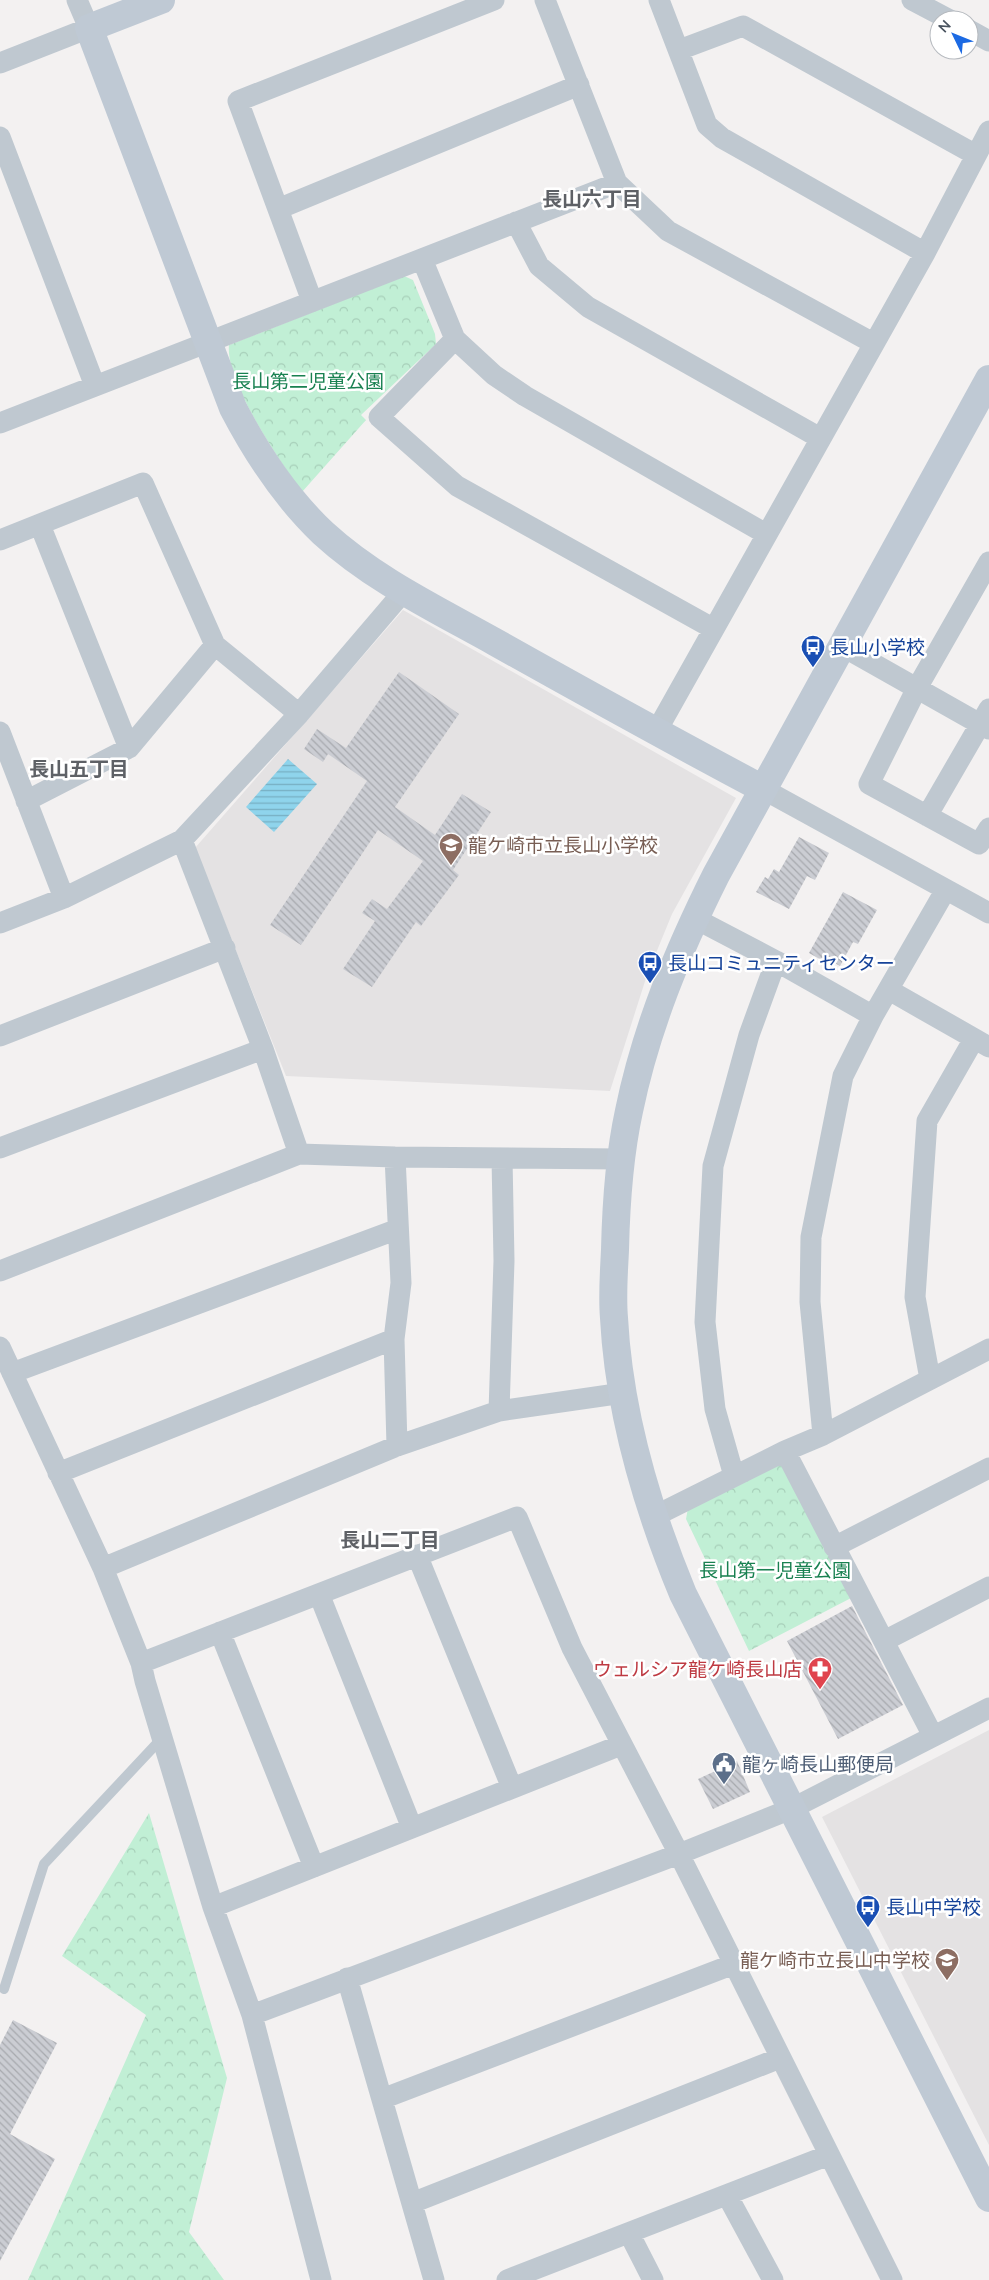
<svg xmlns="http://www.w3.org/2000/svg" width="989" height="2280" viewBox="0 0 989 2280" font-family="Mulish,'Noto Sans JP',sans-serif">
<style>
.education{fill:#e4e2e3}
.forest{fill:url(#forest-crowns)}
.water{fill:url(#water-rules)}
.building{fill:url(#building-back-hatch)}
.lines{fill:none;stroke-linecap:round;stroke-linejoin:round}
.lane{stroke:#bfc8d0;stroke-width:10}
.street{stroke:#bfc8d0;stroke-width:21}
.secondary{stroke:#bfc9d4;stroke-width:28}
.labels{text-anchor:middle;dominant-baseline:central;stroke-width:5;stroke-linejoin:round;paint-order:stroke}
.park-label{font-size:19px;fill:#198151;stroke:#fff}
.transit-label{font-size:19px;fill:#164399;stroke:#fff;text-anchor:start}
.education-label{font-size:19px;fill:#785e54;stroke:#fff;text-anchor:start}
.health-label{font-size:19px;fill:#be3a42;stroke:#fff;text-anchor:end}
.service-label{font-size:19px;fill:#4e5e75;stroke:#fff;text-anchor:start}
.neighbourhood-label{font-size:20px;font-weight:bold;fill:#5e6166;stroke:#fff}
</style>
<defs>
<pattern id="forest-crowns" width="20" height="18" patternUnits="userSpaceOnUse" patternTransform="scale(1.25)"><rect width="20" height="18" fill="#c1efd5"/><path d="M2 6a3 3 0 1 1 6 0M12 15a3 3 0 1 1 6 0" fill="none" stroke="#a7cfb9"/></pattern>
<pattern id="water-rules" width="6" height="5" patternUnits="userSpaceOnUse" patternTransform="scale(1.25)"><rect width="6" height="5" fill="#8fd4ec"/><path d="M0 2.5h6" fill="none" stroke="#77afc2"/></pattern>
<pattern id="building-back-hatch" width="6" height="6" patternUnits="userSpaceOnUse" patternTransform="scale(1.25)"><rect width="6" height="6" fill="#cbcdd3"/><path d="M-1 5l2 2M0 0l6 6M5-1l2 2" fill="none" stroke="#a7a9ae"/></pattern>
</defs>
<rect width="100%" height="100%" fill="#f3f1f1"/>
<!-- education -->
<path class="education" d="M403 610 736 798 672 914 647 975 610 1091 286 1076 195 848Z
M989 1730V2145L822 1817Z"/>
<!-- forest -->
<path class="forest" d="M404 276 413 280 435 334 436 344 361 415 366 420 302 492C280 461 225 382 229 345Z
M783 1458 853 1597 749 1651 686 1519 688 1508Z
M149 1813 227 2078 189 2232 224 2280H28L146 2015 62 1956Z"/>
<!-- water -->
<path class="water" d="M288 759 317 784 274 832 246 807Z"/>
<!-- building -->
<path class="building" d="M399 672 459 714 395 807 435 835 462 794 491 812 453 870 459 875 421 926 416 922 372 987 343 969 375 921 362 913 372 899 387 909 423 861 378 830 301 945 270 925 367 781 328 754 323 762 304 749 317 729 346 748Z
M799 837 829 853 815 880 807 876 789 909 756 892 765 877 768 879 774 869 779 872Z
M843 892 877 910 858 944 853 942 840 966 829 960 827 963 809 953Z
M852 1606 903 1705 838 1739 787 1641Z
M737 1761 750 1792 713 1809 698 1779Z
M13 2020 57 2043 10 2134 55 2159 0 2261V2045Z"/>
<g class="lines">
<!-- lane -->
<path class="lane" d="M4 1989 44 1864 162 1738"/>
<!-- street -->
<path class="street" d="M545 0 617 183 668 231 873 343
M659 0 707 125 722 138 925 253
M912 0 950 20
M969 30 989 41
M679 50 743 26 976 155
M0 63 89 28 77 0
M0 137 95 386
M278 209 579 85
M516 222 539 266 588 307 820 438
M422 259 455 339 494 375 525 396 766 534
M312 301 238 101 494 0
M455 339 379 417 457 486 714 629
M0 423 617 183
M40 525 129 748
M0 540 143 483 215 645 299 714
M989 562 917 688 869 784 979 844 989 828
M842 646 989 729
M0 732 64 898
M656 732 925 253 989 131
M763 789 989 913
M26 801 129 748 215 645
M927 816 989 709
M182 840 263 1049 299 1154 395 1157 621 1159
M694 918 776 961 873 1016
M0 923 64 898 182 840 299 714 404 591
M889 990 989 1047
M0 1036 225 948
M0 1148 263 1049
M395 1157 401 1283 394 1339 397 1446
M0 1271 299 1154
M0 1347 103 1568 141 1663 145 1681 213 1907 252 2015 321 2280
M12 1373 398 1229
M930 1379 915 1297 927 1121 974 1039
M499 1411 504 1261 502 1158
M823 1435 810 1302 811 1237 843 1076 873 1016 945 891
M785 1451 933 1736
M58 1473 394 1339
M734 1476 715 1409 705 1322 713 1166 749 1035 776 961
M653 1517 785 1451 823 1435 989 1349
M834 1547 989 1468
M417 1555 512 1788
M103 1568 397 1446 499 1411 623 1393
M319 1594 412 1828
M220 1632 314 1867
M884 1641 989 1587
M141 1663 517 1517 572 1648 679 1854 892 2280
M213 1907 621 1745
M347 1978 434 2280
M252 2015 679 1854 791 1809 989 1708
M382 2099 734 1964
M727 2195 773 2280
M412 2203 780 2058
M629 2233 653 2280
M507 2280 829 2155"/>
<!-- secondary -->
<path class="secondary" d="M161 0 89 28 233 408C257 454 285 497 323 533 373 579 436 609 495 642 584 692 673 741 763 789
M989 379 716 875C678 951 646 1028 629 1111 619 1157 616 1204 615 1250 614 1272 612 1295 614 1318 619 1413 647 1507 683 1594L989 2198"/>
</g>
<!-- icons -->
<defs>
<symbol id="bus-pin" viewBox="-11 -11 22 30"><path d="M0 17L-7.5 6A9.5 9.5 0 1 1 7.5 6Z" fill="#1a4fb4" stroke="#fff"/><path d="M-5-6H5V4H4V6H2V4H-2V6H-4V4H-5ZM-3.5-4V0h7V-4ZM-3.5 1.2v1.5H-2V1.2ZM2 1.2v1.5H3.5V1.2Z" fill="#fff"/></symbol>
<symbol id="school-pin" viewBox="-11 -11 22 30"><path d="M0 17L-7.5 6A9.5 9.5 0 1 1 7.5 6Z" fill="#8d6e63" stroke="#fff"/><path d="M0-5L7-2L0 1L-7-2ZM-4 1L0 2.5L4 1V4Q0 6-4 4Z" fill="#fff"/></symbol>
<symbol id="pharmacy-pin" viewBox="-11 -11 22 30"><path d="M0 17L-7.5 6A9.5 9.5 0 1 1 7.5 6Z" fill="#e0444e" stroke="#fff"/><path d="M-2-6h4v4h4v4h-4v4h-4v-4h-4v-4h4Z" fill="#fff"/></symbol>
<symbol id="civic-pin" viewBox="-11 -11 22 30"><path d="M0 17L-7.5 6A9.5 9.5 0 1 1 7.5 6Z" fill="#5c6f8a" stroke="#fff"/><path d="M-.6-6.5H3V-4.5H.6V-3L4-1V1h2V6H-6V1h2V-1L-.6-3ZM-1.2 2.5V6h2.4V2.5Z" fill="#fff"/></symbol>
</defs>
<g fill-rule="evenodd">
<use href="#bus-pin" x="799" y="633" width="28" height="38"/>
<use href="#school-pin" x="437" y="831" width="28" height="38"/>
<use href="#bus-pin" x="636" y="949" width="28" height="38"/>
<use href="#pharmacy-pin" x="806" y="1655" width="28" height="38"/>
<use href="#civic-pin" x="710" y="1750" width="28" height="38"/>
<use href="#bus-pin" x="854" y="1893" width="28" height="38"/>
<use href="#school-pin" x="933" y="1946" width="28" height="38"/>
</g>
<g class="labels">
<!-- park labels -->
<g class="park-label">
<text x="308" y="381">長山第二児童公園</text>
<text x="775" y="1570">長山第一児童公園</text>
</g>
<!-- transit labels -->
<g class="transit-label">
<text x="830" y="647">長山小学校</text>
<text x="668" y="963">長山コミュニティセンター</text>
<text x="886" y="1907">長山中学校</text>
</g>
<!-- education labels -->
<g class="education-label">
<text x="468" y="845">龍ケ崎市立長山小学校</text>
<text x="930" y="1960" text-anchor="end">龍ケ崎市立長山中学校</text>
</g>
<!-- health labels -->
<g class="health-label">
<text x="802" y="1669">ウェルシア龍ケ崎長山店</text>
</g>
<!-- service labels -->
<g class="service-label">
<text x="742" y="1764">龍ヶ崎長山郵便局</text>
</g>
<!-- neighbourhood labels -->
<g class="neighbourhood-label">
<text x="592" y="198">長山六丁目</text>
<text x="79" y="768">長山五丁目</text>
<text x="390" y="1539">長山二丁目</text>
</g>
</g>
<!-- north arrow -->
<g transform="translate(954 35) rotate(313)"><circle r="24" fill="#ffffff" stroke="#b6babf"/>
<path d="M0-4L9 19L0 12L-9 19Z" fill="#1c6ae3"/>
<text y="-8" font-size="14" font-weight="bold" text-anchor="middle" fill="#49535f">N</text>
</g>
</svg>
